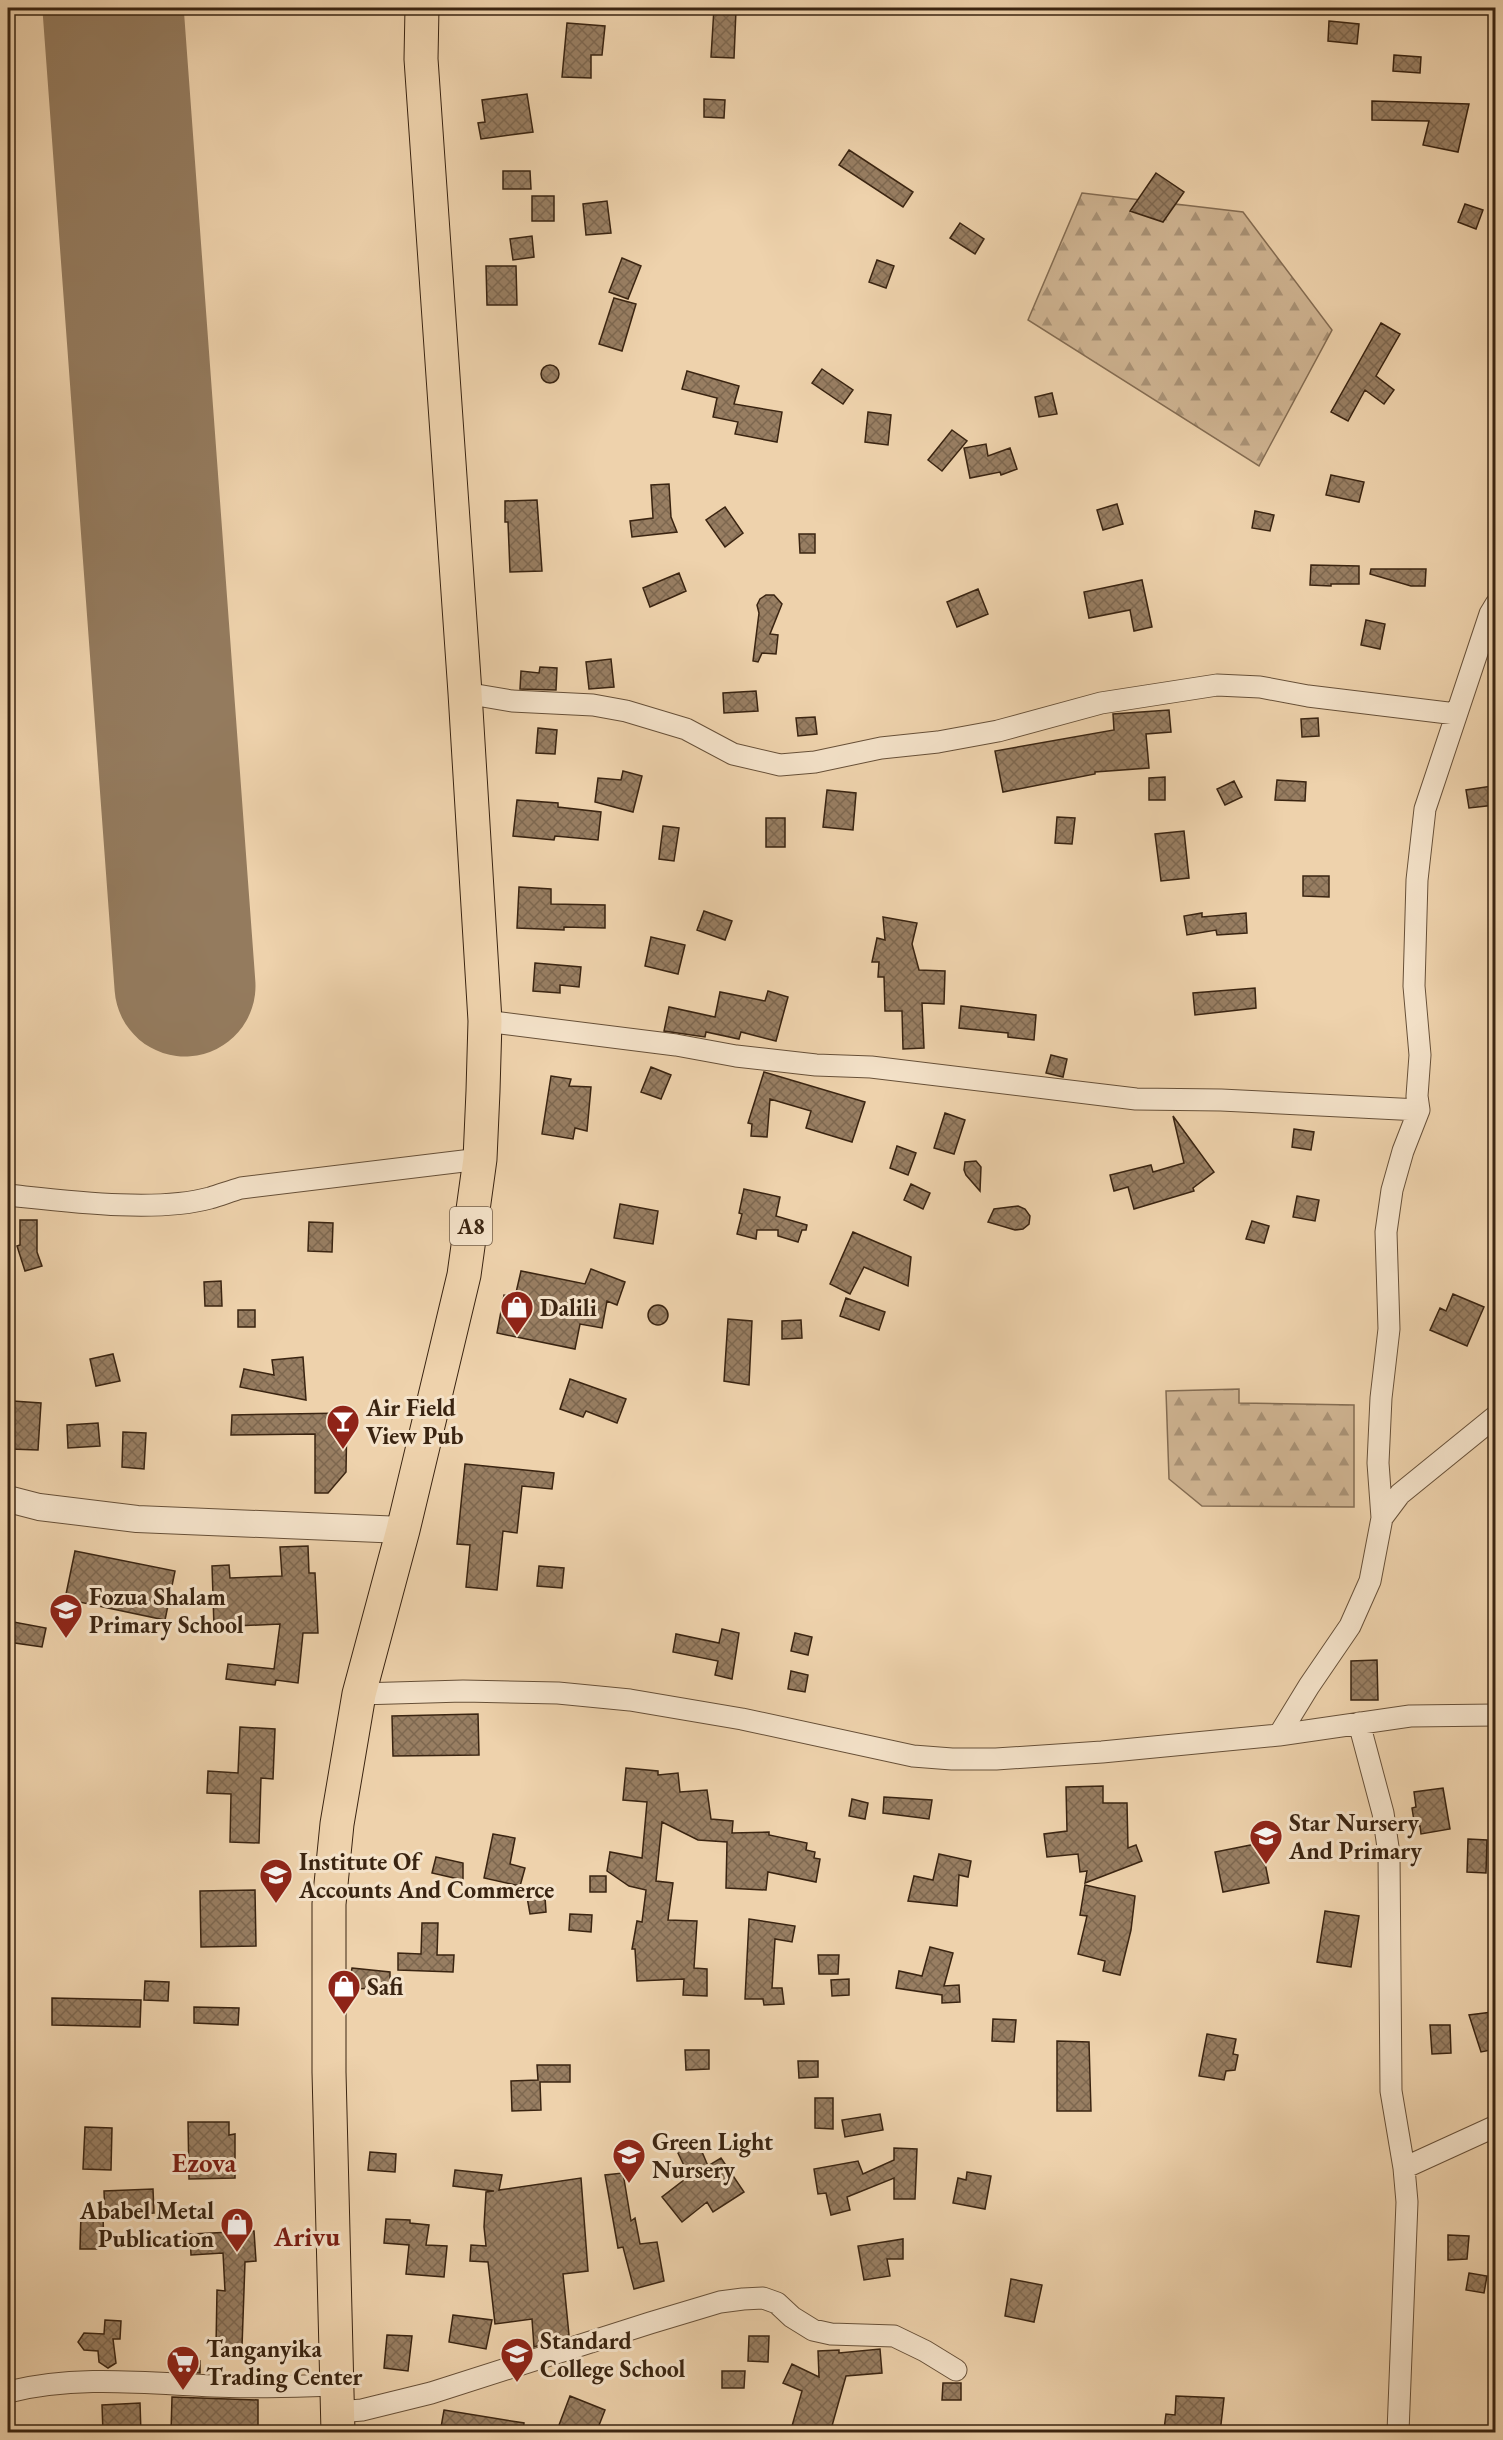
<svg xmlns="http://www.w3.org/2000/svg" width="1503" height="2440" viewBox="0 0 1503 2440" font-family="'EB Garamond',serif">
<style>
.forest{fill:url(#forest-firs);stroke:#846c52;stroke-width:1.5}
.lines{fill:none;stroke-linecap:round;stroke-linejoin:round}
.runway{stroke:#947b5e;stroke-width:141}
.building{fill:url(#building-cross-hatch);stroke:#3a2411;stroke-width:1.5}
.minor-casing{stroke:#675038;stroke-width:23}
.tertiary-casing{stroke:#675038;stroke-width:28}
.primary-casing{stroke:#3a2411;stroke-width:35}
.minor{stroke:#f4e2c9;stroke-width:21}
.tertiary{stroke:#f4e2c9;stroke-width:26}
.primary{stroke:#eed2ac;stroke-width:33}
.labels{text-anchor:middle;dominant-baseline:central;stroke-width:6;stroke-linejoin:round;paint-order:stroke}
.shield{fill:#f4e2c9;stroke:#725d48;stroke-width:1.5}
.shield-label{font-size:22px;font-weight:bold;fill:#3a2411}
.poi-label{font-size:24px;font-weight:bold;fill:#3a2411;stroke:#f4e2c9;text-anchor:start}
.quarter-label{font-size:27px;font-weight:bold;fill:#7a1f14;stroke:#f4e2c9}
</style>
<defs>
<pattern id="forest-firs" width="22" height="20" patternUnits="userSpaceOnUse" patternTransform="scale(1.5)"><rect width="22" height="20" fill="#cfb492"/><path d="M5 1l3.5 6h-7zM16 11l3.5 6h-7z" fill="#a99276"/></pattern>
<pattern id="building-cross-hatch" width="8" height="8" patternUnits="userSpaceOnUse" patternTransform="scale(1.5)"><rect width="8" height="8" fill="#987e62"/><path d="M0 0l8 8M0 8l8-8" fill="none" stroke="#7d674f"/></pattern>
</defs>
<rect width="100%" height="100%" fill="#eed2ac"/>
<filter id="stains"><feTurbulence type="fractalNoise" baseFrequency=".00333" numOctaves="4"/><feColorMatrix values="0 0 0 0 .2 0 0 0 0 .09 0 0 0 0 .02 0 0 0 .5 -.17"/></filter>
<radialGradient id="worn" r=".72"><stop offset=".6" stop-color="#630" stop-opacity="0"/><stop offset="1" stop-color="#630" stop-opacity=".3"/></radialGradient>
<!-- forest -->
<path class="forest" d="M1082 193 1243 212 1332 330 1259 466 1028 320Z
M1239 1389V1403L1354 1405V1507L1202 1506 1169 1479 1166 1391Z"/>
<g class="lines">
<!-- runway -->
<path class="runway" d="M113 8 185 986"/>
</g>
<!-- building -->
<path class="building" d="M714 8 736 10 734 58 711 57Z
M1329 21 1359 24 1357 44 1328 41Z
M567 23 605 26 602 55H591V78L562 77Z
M1394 55 1421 57 1420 73 1393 71Z
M527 94 533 132 481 139 478 123 485 122 482 100Z
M704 99 725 100 724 118 704 117Z
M1372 101 1469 104 1458 152 1423 145 1429 121 1372 120Z
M849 150 913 192 903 207 839 165Z
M503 171H530L531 189H503Z
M1156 173 1184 192 1163 222 1130 211Z
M532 196H554V221H532Z
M607 201 611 233 586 235 583 204Z
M1465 204 1483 210 1476 229 1458 222Z
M960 223 984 239 975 254 950 238Z
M532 236 534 257 513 260 510 239Z
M622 258 641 266 628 299 609 292Z
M877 260 894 266 886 288 869 282Z
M486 266H516L517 305H487Z
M614 298 636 304 622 351 599 344Z
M1381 323 1400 334 1376 376 1394 390 1384 404 1365 390 1348 421 1331 412Z
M541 374a9 9 0 1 1 18 0a9 9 0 1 1-18 0Z
M822 369 853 390 843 404 812 383Z
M687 371 739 386 734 404 782 412 777 442 735 434 738 422 713 417 717 398 682 389Z
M1052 393 1057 414 1039 417 1035 397Z
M868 412 891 415 888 445 865 442Z
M952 430 967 441 942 471 928 460Z
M986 444 988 456 1010 448 1017 469 1001 475 1000 472 970 478 964 448Z
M1331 475 1364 482 1359 502 1326 495Z
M669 484 671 517 677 532 632 537 630 521 653 518 651 485Z
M537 500 542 571 510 572 508 522H505V501Z
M1117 504 1123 524 1103 530 1097 510Z
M725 507 743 533 725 547 706 520Z
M1255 511 1274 515 1270 531 1252 528Z
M799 534H815V553H800Z
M1311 565 1359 566V584H1331V586L1310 585Z
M1371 569H1426L1425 586H1411L1370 574Z
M679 573 686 591 650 607 643 588Z
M1142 580 1152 627 1134 631 1130 610 1089 618 1084 592Z
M978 589 988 614 957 627 947 602Z
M766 595H774L782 604 770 634 778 635 776 654 762 653 758 662 753 661 759 613 757 605 760 599Z
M1366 620 1385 624 1380 649 1361 645Z
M611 659 614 687 589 689 586 662Z
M540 667 557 668 556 690 520 689 521 671 539 673Z
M756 691 758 711 724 713 723 693Z
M1169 710 1171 732 1146 734 1149 768 1095 772V774L1003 792 995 751 1114 730 1113 714Z
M815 717 817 734 798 736 796 718Z
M1318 718 1319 736 1302 737 1301 719Z
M538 728 557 730 555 754 536 753Z
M623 771 642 776 633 812 595 802 598 778 621 780Z
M1165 777V800H1149V778Z
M1277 780 1306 782 1305 801 1275 800Z
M1234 781 1242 797 1225 805 1217 789Z
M1492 786 1495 805 1469 808 1466 790Z
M827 790 856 793 853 830 823 827Z
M517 800 558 803V807L601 812 598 840 555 836 554 840 513 836Z
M1057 817 1075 818 1072 844 1055 843Z
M766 818H785V847H766Z
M663 826 679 828 674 861 659 859Z
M1184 831 1189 878 1161 881 1155 834Z
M1303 876H1329V897L1303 896Z
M519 887 551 889V904L605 905V928L564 927V930L517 928Z
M704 911 732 921 725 940 697 930Z
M1202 913V917L1246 913 1247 933 1217 935 1216 930 1187 935 1184 916Z
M883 917 917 923 912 944 919 970 945 971 944 1004 922 1003 924 1048 903 1049 902 1011H885L884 977H878L879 962H872L877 938 885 940Z
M651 937 685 945 678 974 645 966Z
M535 963 581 967 579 987 560 985V993L533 991Z
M1255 988 1256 1008 1195 1015 1193 993Z
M768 991 788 997 776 1041 741 1032 739 1039 706 1032 705 1037 664 1031 669 1007 715 1017 720 992 765 1001Z
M961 1006 1036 1015 1034 1040 1008 1037V1033L959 1028Z
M1051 1055 1067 1059 1063 1077 1046 1073Z
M651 1067 671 1075 661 1099 641 1092Z
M764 1072 865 1102 852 1142 806 1128 811 1111 770 1099 767 1137 751 1136 752 1124 748 1123Z
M551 1076 571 1079 569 1086 591 1087 587 1131 575 1128 573 1139 542 1134Z
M945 1113 965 1120 954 1154 934 1148Z
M1173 1116 1214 1172 1193 1188 1194 1191 1134 1209 1128 1187 1114 1191 1110 1175 1151 1165 1153 1172 1184 1163Z
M1294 1129 1314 1132 1311 1150 1292 1147Z
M897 1146 916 1153 908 1175 890 1168Z
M976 1161 981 1167 980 1191 966 1175 964 1170 965 1162Z
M911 1184 930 1193 923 1209 904 1200Z
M744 1189 780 1197 776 1216 807 1225 806 1230H802L798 1242 778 1236V1230H757L756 1239 737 1234 742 1214 739 1213Z
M1297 1196 1319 1200 1315 1221 1293 1217Z
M620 1204 658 1211 653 1244 614 1238Z
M1018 1206 1025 1209 1030 1216 1029 1224 1023 1229 1015 1230 988 1222 994 1209Z
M20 1220H37V1252L42 1266 25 1271 17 1246 20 1245Z
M1252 1221 1269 1226 1264 1243 1246 1239Z
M309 1222 333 1223 332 1252 308 1251Z
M853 1232 911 1257 908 1286 864 1267 850 1294 830 1284Z
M591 1269 625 1282 617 1305 607 1301 602 1328 580 1324 575 1349 497 1333 504 1295 515 1297 521 1271 585 1284Z
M221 1281 222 1306H205L204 1282Z
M1453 1294 1484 1307 1467 1346 1430 1330 1440 1308 1446 1311Z
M846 1298 885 1312 879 1330 840 1316Z
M648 1315a10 10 0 1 1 20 0a10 10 0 1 1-20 0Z
M238 1310H255V1327H238Z
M728 1319 752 1321 749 1385 724 1381Z
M801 1320 802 1338 782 1339V1321Z
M113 1354 120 1381 96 1386 90 1359Z
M303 1357 306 1400 240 1387 244 1369 274 1375 272 1360Z
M570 1379 626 1399 617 1423 586 1411 583 1417 560 1409Z
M13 1401 41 1403 38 1450 10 1449Z
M347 1413 346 1472 328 1493H315V1434L231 1435 232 1415Z
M98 1423 100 1446 68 1448 67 1425Z
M123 1432 146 1433 144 1469 122 1467Z
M465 1464 554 1473 552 1489 522 1486 517 1533 503 1531 497 1590 466 1587 470 1545 457 1544Z
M308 1546 309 1573H315L318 1633H303L298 1683 276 1680 275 1685 226 1679 228 1664 274 1669 280 1624 214 1627 212 1566 229 1565 230 1578 282 1576 280 1547Z
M75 1551 175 1571 165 1620 65 1599Z
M539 1566 564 1568 562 1588 537 1586Z
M8 1621 46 1628 42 1647 8 1642Z
M722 1629 739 1633 732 1679 715 1675 718 1661 673 1652 676 1634 719 1643Z
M795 1633 812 1637 808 1655 791 1651Z
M1377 1660 1378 1700H1351V1661Z
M791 1671 808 1675 805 1692 788 1689Z
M478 1714 479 1755 393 1756 392 1716Z
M240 1727 275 1729 273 1779 261 1778 259 1843 230 1842 231 1794 207 1793 208 1771 238 1773Z
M626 1768 658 1771V1775L678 1773 680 1792 707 1790 711 1819 733 1821 732 1833 769 1832V1835L807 1843 806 1850 815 1852 814 1858 820 1859 816 1882 768 1872 766 1890 726 1888 727 1842 698 1840 662 1822 656 1881 673 1883 668 1920 697 1921 694 1968 707 1969V1996L683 1995 684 1979 637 1981 635 1949H632L637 1921 642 1922 646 1890 629 1886 607 1871 610 1852 642 1858 647 1802 623 1800Z
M1103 1786V1803H1127L1128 1848 1136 1845 1142 1861 1085 1883 1087 1871 1080 1872 1078 1854 1047 1857 1044 1834 1067 1831 1066 1787Z
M1443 1788 1450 1829 1421 1834 1420 1826 1415 1827 1412 1808 1416 1807 1414 1792Z
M884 1797 932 1800 929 1819 883 1813Z
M852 1799 868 1803 865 1819 849 1816Z
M493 1834 515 1838 510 1864 525 1868 520 1886 484 1878Z
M1468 1839 1487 1840 1486 1873 1467 1872Z
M1261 1843 1269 1883 1223 1892 1215 1852Z
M939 1854 971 1861 968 1877 959 1875 957 1906 908 1901 914 1876 933 1880Z
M436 1857 463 1863V1880L432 1873Z
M590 1876H606V1892H590Z
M1085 1885 1135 1896 1131 1930 1120 1975 1103 1971 1105 1961 1078 1954 1087 1916 1080 1915Z
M255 1890 256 1946 201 1947 200 1891Z
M527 1897H545L546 1912 530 1914Z
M1325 1911 1359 1916 1351 1967 1317 1962Z
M570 1914 592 1915 591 1932 569 1930Z
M749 1919 795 1926 792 1942 775 1939 772 1988H782L784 2004 764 2005 763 1999H745Z
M422 1923H438L437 1955H454L453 1972 398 1970V1953L421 1954Z
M930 1947 953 1953 944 1986 959 1985 960 2002 942 2003V1995L896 1988 899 1971 922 1976Z
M818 1955H839L838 1974H819Z
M352 1968 390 1972V1988L348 1989Z
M849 1979V1995L832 1996 831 1980Z
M145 1981 169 1982 168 2001 144 2000Z
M52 1998 141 2000 140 2027 52 2025Z
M194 2007 239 2008 238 2025 194 2023Z
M1492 2012 1496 2020V2049L1481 2052 1469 2015Z
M993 2019 1016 2020 1014 2042 992 2041Z
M1430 2025H1450L1451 2053 1432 2054Z
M1207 2034 1236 2039 1233 2054 1238 2055 1235 2070 1226 2071 1224 2080 1199 2076Z
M1057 2041 1089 2042 1091 2111H1057Z
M685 2050H709V2069L686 2070Z
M798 2061H818V2077L799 2078Z
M537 2065H570V2082H540L541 2110 512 2111 511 2081 538 2080Z
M815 2098H833V2129L815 2128Z
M880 2114 883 2130 845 2137 842 2120Z
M188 2122H229V2135L235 2134V2178L189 2179Z
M85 2127 112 2128 111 2170 83 2169Z
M697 2140 708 2166 721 2158 744 2192 713 2212 707 2202 682 2222 662 2197 689 2176 676 2149Z
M894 2148 917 2149 915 2199H894V2178L847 2197 850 2210 831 2215 826 2193 818 2194 814 2169 858 2161 863 2174 894 2160Z
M370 2152 396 2154 395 2172 368 2170Z
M455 2170 502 2175 499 2190 581 2178 588 2271 563 2274 569 2335 534 2347 532 2319 495 2324 488 2262 470 2261 471 2245 486 2246 484 2227 486 2192 494 2191 453 2186Z
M967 2172 991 2176 985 2209 953 2203 958 2178 966 2180Z
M623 2173 631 2221 635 2218 640 2244 657 2242 664 2281 634 2289 623 2247 618 2248 605 2175Z
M153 2189 154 2213 105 2215 104 2191Z
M81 2214 103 2215 104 2249H80Z
M386 2219 410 2220V2223L429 2225 426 2245 447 2246 444 2277 406 2274 409 2245 384 2243Z
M254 2231 256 2261 245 2262 242 2347 216 2346 217 2290 225 2291 223 2253 191 2255 190 2234Z
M1448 2235 1469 2236 1467 2259 1448 2260Z
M903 2239V2259H887L890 2276 864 2280 858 2246Z
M1469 2273 1487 2276 1484 2293 1466 2290Z
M1011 2279 1042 2285 1034 2322 1005 2316Z
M453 2315 492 2320 486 2349 449 2342Z
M105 2320 121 2321 120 2339H113L116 2363 108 2368 99 2362 98 2351 84 2350 78 2342 84 2333 104 2334Z
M387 2335 412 2336 408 2371 384 2368Z
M749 2336H769L768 2362 748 2361Z
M880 2349 882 2373 846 2376 830 2433H790L802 2391 783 2383 792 2364 819 2377 818 2351 839 2350V2353Z
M180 2360 200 2361V2373L180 2372Z
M722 2371H745L744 2388H722Z
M943 2383H961V2400H942Z
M570 2396 605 2410 596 2433H556Z
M1176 2396 1224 2398 1220 2433 1164 2429 1166 2414 1175 2415Z
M172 2397 258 2400V2433H171Z
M140 2403 141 2433H103L102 2405Z
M444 2410 524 2423 523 2433H440Z"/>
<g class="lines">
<defs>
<path id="minor" d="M465 693 512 701 593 705 626 711 686 729 733 754 780 765 815 762 881 748 938 742 998 731 1101 703 1217 685 1260 687 1308 696 1456 714
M485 1021 676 1045 736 1056 816 1065 871 1067 1136 1099 1221 1100 1419 1110 1417 1096 1420 1055 1414 986 1417 880 1425 809 1490 614 1496 604
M8 1195C65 1201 155 1213 210 1198 220 1195 231 1191 241 1188L480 1159
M1382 1518 1400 1494 1496 1416
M359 1694 463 1691 558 1693 630 1700 742 1719 913 1756 952 1759H996L1102 1752 1279 1735 1410 1716 1496 1715
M1359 1723 1383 1813 1389 1854 1391 2091 1404 2168 1407 2202 1398 2432
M1279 1735 1309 1686 1350 1626 1370 1581 1382 1518 1378 1463 1381 1398 1389 1329 1386 1232 1392 1190 1403 1151 1419 1110
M1404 2168 1496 2126
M8 2392C76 2375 144 2383 213 2386 255 2388 296 2386 338 2385
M338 2412 362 2410 431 2393 650 2323 720 2302 743 2299 763 2298 777 2303 792 2317 813 2330 831 2334 894 2336 925 2351 956 2370"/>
<path id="tertiary" d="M8 1499 39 1507 137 1519 403 1530"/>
<path id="primary" d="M338 2432 329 2072V1904L337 1824 359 1694 403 1530 464 1275 480 1159 483 1091 485 1021 465 693 421 59 422 8"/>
</defs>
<!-- minor casing -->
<use href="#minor" class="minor-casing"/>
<!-- tertiary casing -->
<use href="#tertiary" class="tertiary-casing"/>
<!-- primary casing -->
<use href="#primary" class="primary-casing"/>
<!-- minor -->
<use href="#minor" class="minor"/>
<!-- tertiary -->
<use href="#tertiary" class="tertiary"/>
<!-- primary -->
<use href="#primary" class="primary"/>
</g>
<!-- icons -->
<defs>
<symbol id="shop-pin" viewBox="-11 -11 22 30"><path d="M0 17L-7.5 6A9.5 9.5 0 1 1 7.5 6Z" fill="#8f2418" stroke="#f4e2c9"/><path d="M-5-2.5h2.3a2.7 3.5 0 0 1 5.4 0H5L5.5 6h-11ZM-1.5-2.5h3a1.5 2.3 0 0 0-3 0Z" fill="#fff"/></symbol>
<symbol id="bar-pin" viewBox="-11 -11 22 30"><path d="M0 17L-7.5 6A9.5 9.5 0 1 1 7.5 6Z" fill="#8f2418" stroke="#f4e2c9"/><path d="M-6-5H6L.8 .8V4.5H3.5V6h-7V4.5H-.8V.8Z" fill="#fff"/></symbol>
<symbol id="school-pin" viewBox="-11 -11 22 30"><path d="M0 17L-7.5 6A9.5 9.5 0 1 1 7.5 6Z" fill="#8f2418" stroke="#f4e2c9"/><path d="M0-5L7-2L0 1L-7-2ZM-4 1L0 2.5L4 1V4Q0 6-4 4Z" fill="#fff"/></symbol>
<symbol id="supermarket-pin" viewBox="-11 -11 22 30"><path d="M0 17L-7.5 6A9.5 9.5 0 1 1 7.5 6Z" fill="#8f2418" stroke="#f4e2c9"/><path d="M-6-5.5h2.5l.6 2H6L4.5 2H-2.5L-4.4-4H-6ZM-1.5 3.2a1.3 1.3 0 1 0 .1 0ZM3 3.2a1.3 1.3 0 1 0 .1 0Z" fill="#fff"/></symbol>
</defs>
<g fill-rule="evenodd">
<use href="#shop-pin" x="498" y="1288" width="38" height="52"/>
<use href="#bar-pin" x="324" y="1402" width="38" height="52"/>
<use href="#school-pin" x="47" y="1591" width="38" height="52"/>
<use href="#school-pin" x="1247" y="1817" width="38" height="52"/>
<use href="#school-pin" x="257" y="1856" width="38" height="52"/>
<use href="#shop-pin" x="325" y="1967" width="38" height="52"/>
<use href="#school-pin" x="610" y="2136" width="38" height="52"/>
<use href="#shop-pin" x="218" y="2205" width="38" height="52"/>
<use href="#school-pin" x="498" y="2335" width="38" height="52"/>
<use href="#supermarket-pin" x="164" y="2343" width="38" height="52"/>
</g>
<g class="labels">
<!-- shield labels -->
<rect class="shield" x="450" y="1207" width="42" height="38" rx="4.5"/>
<g class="shield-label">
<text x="471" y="1226">A8</text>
</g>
<!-- poi labels -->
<g class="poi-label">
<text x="540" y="1307">Dalili</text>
<text x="366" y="1407">Air Field<tspan x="366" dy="28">View Pub</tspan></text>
<text x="89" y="1596">Fozua Shalam<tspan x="89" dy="28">Primary School</tspan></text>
<text x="1289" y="1822">Star Nursery<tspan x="1289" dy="28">And Primary</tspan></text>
<text x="299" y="1861">Institute Of<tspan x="299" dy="28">Accounts And Commerce</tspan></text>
<text x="367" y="1986">Safi</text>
<text x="652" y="2141">Green Light<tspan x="652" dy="28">Nursery</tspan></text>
<text x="214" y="2210" text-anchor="end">Ababel Metal<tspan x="214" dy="28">Publication</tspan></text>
<text x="540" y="2340">Standard<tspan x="540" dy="28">College School</tspan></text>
<text x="206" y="2348">Tanganyika<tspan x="206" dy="28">Trading Center</tspan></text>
</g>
<!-- quarter labels -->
<g class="quarter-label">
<text x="204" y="2162">Ezova</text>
<text x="307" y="2236">Arivu</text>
</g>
</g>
<!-- margin -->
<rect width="1503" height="2440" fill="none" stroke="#eed2ac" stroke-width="30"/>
<rect x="9" y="9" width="1485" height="2422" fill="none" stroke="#3a2411" stroke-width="3"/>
<rect x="15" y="15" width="1473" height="2410" fill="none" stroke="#3a2411" stroke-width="1.5"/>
<rect width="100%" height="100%" filter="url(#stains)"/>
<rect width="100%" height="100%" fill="url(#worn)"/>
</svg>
